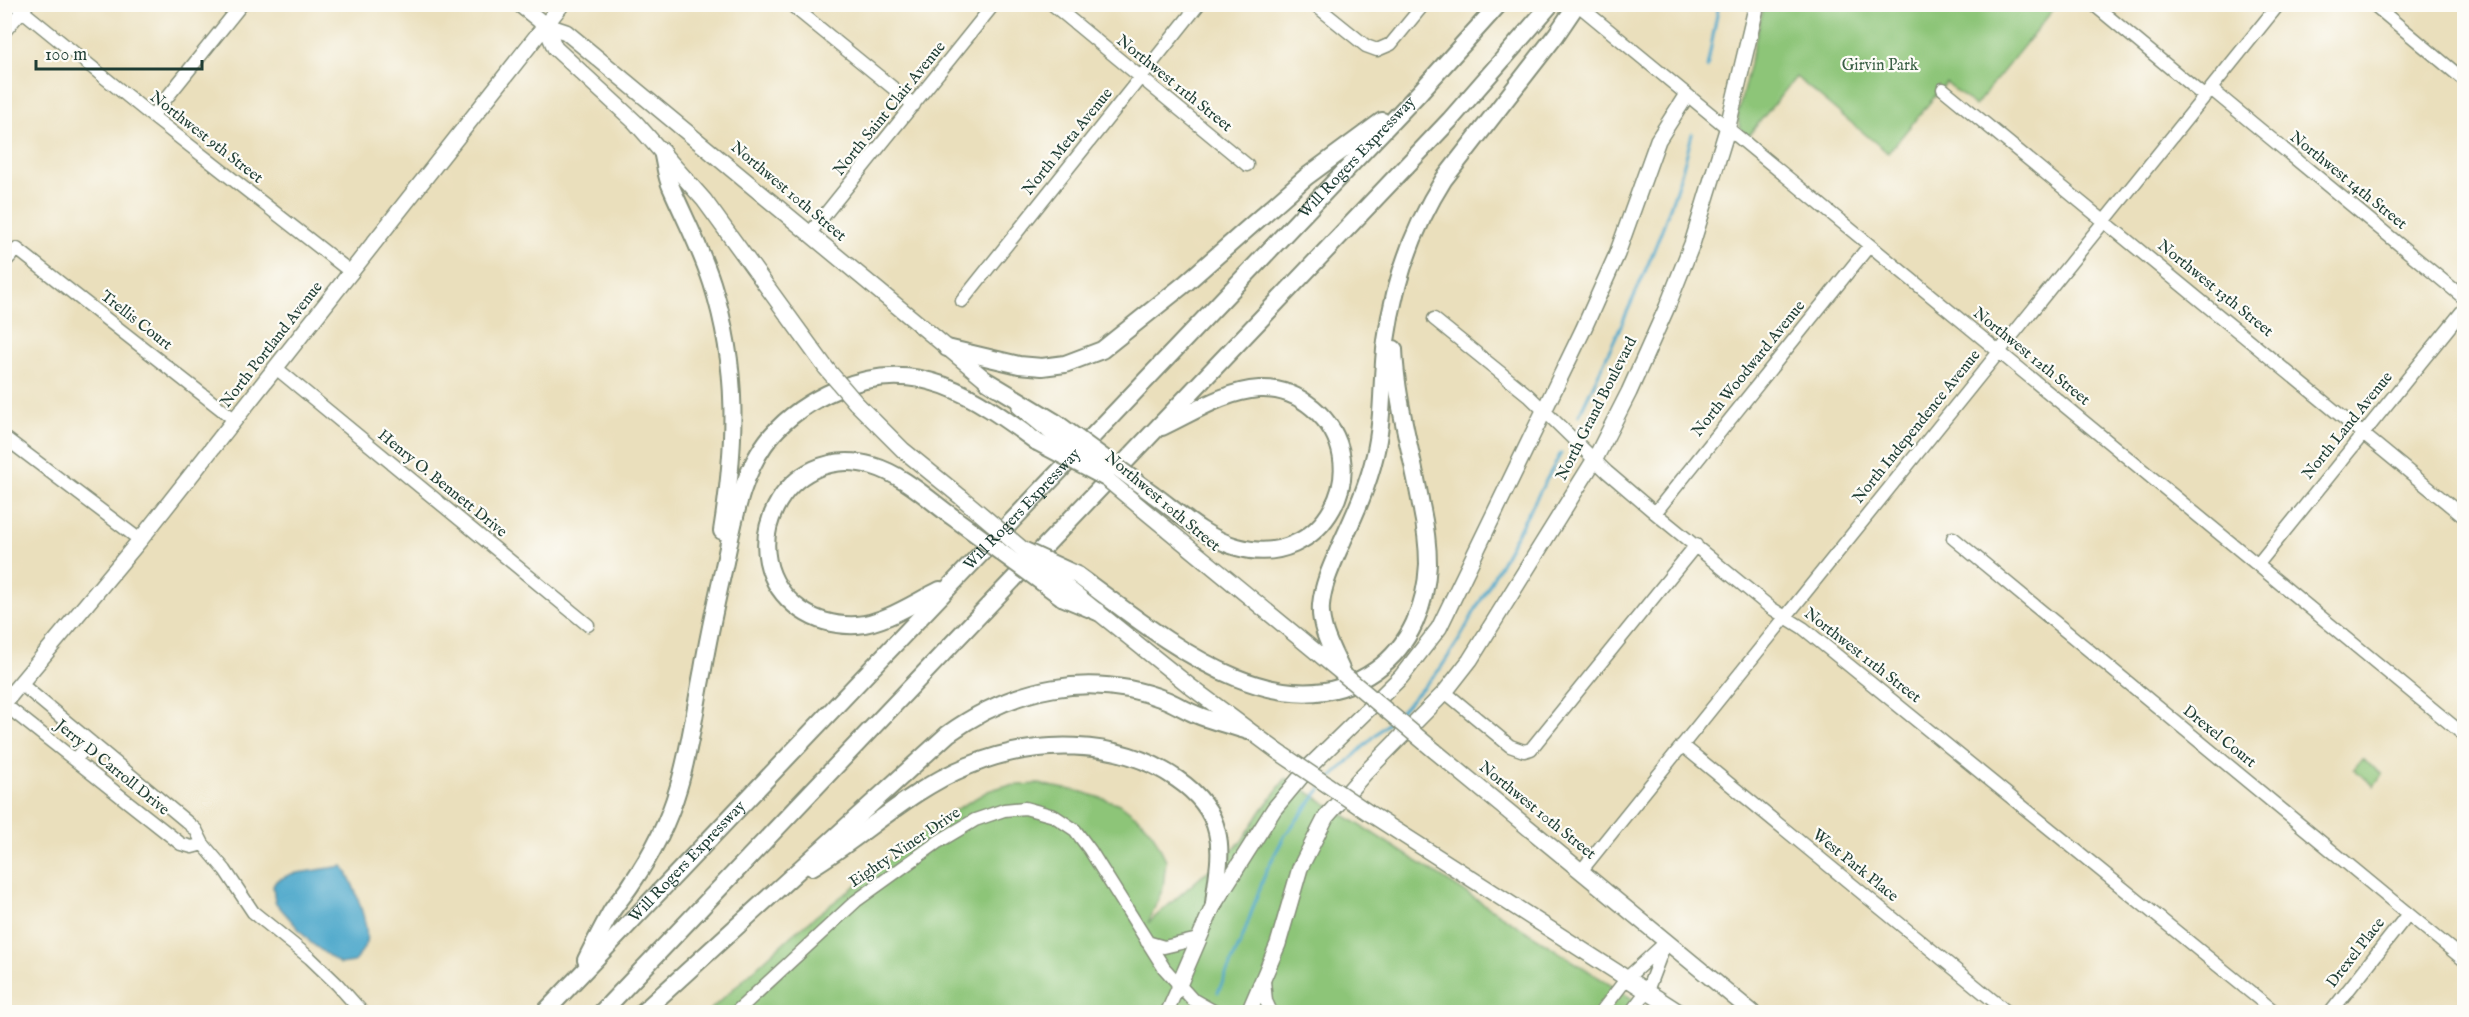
<svg xmlns="http://www.w3.org/2000/svg" width="2469" height="1017" viewBox="0 0 2469 1017" font-family="'IM FELL English',serif">
<style>
.green{fill:#8dc578;stroke:#568156;stroke-width:1.5}
.water{fill:#4da8cb;stroke:#367280;stroke-width:1.5}
.lines{fill:none;stroke-linecap:round;stroke-linejoin:round}
.stream{stroke:#4da8cb;stroke-width:3}
.minor-casing{stroke:#848e78;stroke-width:15}
.major-casing{stroke:#848e78;stroke-width:18}
.highway-casing{stroke:#848e78;stroke-width:20}
.minor{stroke:#fff;stroke-width:12}
.major{stroke:#fff;stroke-width:15}
.highway{stroke:#fff;stroke-width:16}
.major-bridge-casing{stroke:#848e78;stroke-width:18;stroke-linecap:butt}
.highway-bridge-casing{stroke:#848e78;stroke-width:20;stroke-linecap:butt}
.major-bridge{stroke:#fff;stroke-width:15}
.highway-bridge{stroke:#fff;stroke-width:16}
.labels{text-anchor:middle;dominant-baseline:central;stroke-width:4.5;stroke-linejoin:round;paint-order:stroke}
.park-label{font-size:16px;fill:#3a5f45;stroke:#fdfcf7}
.street-label{font-size:16px;fill:#1f3d34;stroke:#fdfcf7}
</style>
<rect width="100%" height="100%" fill="#fdfcf7"/>
<filter id="ink" filterUnits="userSpaceOnUse"><feTurbulence type="fractalNoise" baseFrequency=".0167" numOctaves="2"/><feDisplacementMap in="SourceGraphic" scale="12" xChannelSelector="R" yChannelSelector="G"/><feConvolveMatrix kernelMatrix="1 2 1 2 8 2 1 2 1" color-interpolation-filters="sRGB"/></filter>
<filter id="wash" filterUnits="userSpaceOnUse"><feTurbulence type="fractalNoise" baseFrequency=".008" numOctaves="4" result="noise"/><feDisplacementMap in="SourceGraphic" scale="24" xChannelSelector="R" yChannelSelector="G"/><feGaussianBlur stdDeviation="1.35" result="paint"/><feColorMatrix in="noise" values="0 0 0 0 0 0 0 0 0 0 0 0 0 0 0 0 0 1.4 0 .05"/><feComposite in="paint" operator="in"/></filter>
<g filter="url(#wash)">
<rect width="100%" height="100%" fill="#eadfbc"/>
<!-- green -->
<path class="green" d="M1764 5H2057L1975 106 1946 83 1888 153 1796 77 1748 136C1739 131 1738 123 1738 113Z
M2362 759 2382 774 2374 786 2354 769Z
M1286 778 1653 1012H708L794 933 948 814 988 791 1004 786 1039 784 1082 792 1120 804 1142 821 1153 834 1166 860 1163 888 1148 923 1242 841 1261 811Z"/>
<!-- water -->
<path class="water" d="M343 866C352 879 370 926 366 942 365 949 358 956 354 962L340 964 311 943 275 902 273 886 276 881 291 874Z"/>
<g class="lines">
<!-- stream -->
<path class="stream" d="M1707 68 1719 4
M1579 415C1622 323 1668 233 1692 134
M1398 714 1440 669 1459 640 1561 453
M1328 781 1390 721
M1218 992 1242 939 1266 871 1285 835 1322 788"/>
</g>
</g>
<g filter="url(#ink)">
<g class="lines">
<defs>
<path id="minor" d="M14 4 152 116 352 273
M790 4 914 105
M1052 4 1247 165
M1314 4 1366 46 1377 50 1391 44 1424 4
M1577 4 2464 735
M2093 4 2205 97
M2373 4 2464 80
M4 32 27 5
M1943 89 2464 517
M2211 89 2464 298
M152 116 242 4
M810 233 994 4
M4 263 17 249 235 420
M962 301 1199 4
M1434 319 1528 395 1607 472 1655 513 1771 608 1803 628 2275 1012
M276 368 588 625
M4 437 140 540
M1655 513 1869 246
M1953 538 2464 960
M2258 564 2464 309
M21 684 187 822 196 830 203 844 225 870 253 912 310 958 337 984 362 1012
M1445 692 1510 746 1524 751 1531 749 1696 545
M4 704 181 844 192 847 203 844
M1682 745 2007 1012
M75 760 91 742
M1581 871 2279 4
M1147 942 1164 947 1198 939
M1264 981 1266 1001 1271 1012
M736 1012 856 901 938 842 975 820 1004 810 1025 808 1054 816 1075 830 1090 850 1164 968 1192 999 1215 1012
M1167 1012 1179 985
M1601 1012 1627 978 1666 942
M1631 1012 1647 991 1664 946
M2331 1012 2408 914"/>
<path id="major" d="M519 4 545 25 566 32 996 388
M545 25 555 48 635 122 704 200 826 368
M856 403 903 450 962 498
M1020 407 1048 430
M1139 506 1343 674
M1068 588 1191 687 1277 751
M4 703 140 540 562 4
M1435 751 1752 1012
M1369 813 1679 1012
M1179 985 1214 904 1274 809 1310 766 1401 677 1439 628 1583 330 1617 254 1658 140 1686 96
M1249 1012 1278 944 1300 868 1326 817 1364 774 1445 692 1470 660 1595 459 1629 392 1667 307 1692 244 1727 130 1757 4"/>
<g id="highway">
<path d="M662 151C665 163 666 176 671 187 685 219 701 249 712 283 739 368 736 444 722 531"/>
<path d="M947 348 1019 365 1042 367 1065 364 1102 350 1186 283 1306 177 1382 121"/>
<path d="M987 381 1055 422"/>
<path d="M1153 494C1179 513 1205 538 1237 547 1322 572 1381 465 1313 408 1298 395 1279 388 1259 389 1225 391 1192 413 1162 427"/>
<path d="M1077 575C1155 631 1277 740 1376 670 1411 645 1426 605 1428 564 1428 544 1425 524 1421 505 1412 453 1396 402 1394 349"/>
<path d="M940 590C915 602 885 623 857 625 837 626 817 621 801 610 725 556 785 439 873 466 901 474 926 497 950 515"/>
<path d="M1062 597 1098 612"/>
<path d="M1343 674C1334 653 1319 629 1321 605 1323 582 1334 561 1343 540 1356 512 1368 485 1375 455 1384 417 1381 379 1386 341 1394 282 1413 228 1444 179L1556 35 1577 4"/>
<path d="M812 867C865 835 909 790 968 766 1033 739 1117 737 1177 779 1196 792 1212 809 1217 832 1223 855 1216 881 1214 904"/>
<path d="M586 960C594 944 602 928 611 912 617 902 626 893 632 883 652 854 668 823 678 789 690 750 695 709 703 669 709 633 717 598 725 562 734 519 742 471 771 436 789 415 812 400 838 389 918 355 974 396 1037 442"/>
<path id="s1" d="M545 1012 1419 93 1499 4"/>
<path d="M602 1012 1450 120 1551 4"/>
<path d="M643 1012 948 734C1012 688 1090 670 1166 700 1176 704 1185 710 1195 714 1211 721 1230 725 1248 731"/>
</g>
</defs>
<!-- minor casing -->
<use href="#minor" class="minor-casing"/>
<!-- major casing -->
<use href="#major" class="major-casing"/>
<!-- highway casing -->
<use href="#highway" class="highway-casing"/>
<!-- minor -->
<use href="#minor" class="minor"/>
<!-- major -->
<use href="#major" class="major"/>
<!-- highway -->
<use href="#highway" class="highway"/>
<defs>
<path id="major-bridge" d="M826 368 856 403
M1048 430 1139 506
M962 498 1068 588
M1343 674 1435 751
M1277 751 1369 813"/>
<path id="highway-bridge" d="M1055 422 1153 494
M1037 442 1106 478
M950 515 1062 597
M1025 551 1077 575"/>
</defs>
<!-- major-bridge casing -->
<use href="#major-bridge" class="major-bridge-casing"/>
<!-- highway-bridge casing -->
<use href="#highway-bridge" class="highway-bridge-casing"/>
<!-- major-bridge -->
<use href="#major-bridge" class="major-bridge"/>
<!-- highway-bridge -->
<use href="#highway-bridge" class="highway-bridge"/>
</g>
</g>
<g class="labels">
<!-- park labels -->
<g class="park-label">
<text x="1880" y="66">Girvin Park</text>
</g>
<!-- street labels -->
<g class="street-label">
<text transform="translate(1174 84) rotate(39)">Northwest 11th Street</text>
<text transform="translate(890 109) rotate(-51)">North Saint Clair Avenue</text>
<text transform="translate(206 138) rotate(38)">Northwest 9th Street</text>
<text transform="translate(1068 142) rotate(-51)">North Meta Avenue</text>
<text stroke="none"><textPath href="#s1" startOffset="1179">Will Rogers Expressway</textPath></text>
<text transform="translate(2348 181) rotate(39)">Northwest 14th Street</text>
<text transform="translate(788 192) rotate(40)">Northwest 10th Street</text>
<text transform="translate(2215 289) rotate(39)">Northwest 13th Street</text>
<text transform="translate(136 321) rotate(38)">Trellis Court</text>
<text transform="translate(272 345) rotate(-52)">North Portland Avenue</text>
<text transform="translate(2031 357) rotate(39)">Northwest 12th Street</text>
<text transform="translate(1749 369) rotate(-51)">North Woodward Avenue</text>
<text transform="translate(1597 409) rotate(-63)">North Grand Boulevard</text>
<text transform="translate(2348 426) rotate(-51)">North Land Avenue</text>
<text transform="translate(1917 427) rotate(-51)">North Independence Avenue</text>
<text transform="translate(442 484) rotate(39)">Henry O. Bennett Drive</text>
<text transform="translate(1162 502) rotate(40)">Northwest 10th Street</text>
<text stroke="none"><textPath href="#s1" startOffset="693">Will Rogers Expressway</textPath></text>
<text transform="translate(1862 656) rotate(38)">Northwest 11th Street</text>
<text transform="translate(2219 737) rotate(39)">Drexel Court</text>
<text transform="translate(112 768) rotate(39)">Jerry D Carroll Drive</text>
<text transform="translate(1537 811) rotate(39)">Northwest 10th Street</text>
<text transform="translate(905 848) rotate(-34)">Eighty Niner Drive</text>
<text stroke="none"><textPath href="#s1" startOffset="207">Will Rogers Expressway</textPath></text>
<text transform="translate(1855 866) rotate(39)">West Park Place</text>
<text transform="translate(2356 953) rotate(-52)">Drexel Place</text>
</g>
</g>
<!-- margin -->
<rect width="2469" height="1017" fill="none" stroke="#fdfcf7" stroke-width="24"/>
<!-- scale -->
<path d="M36 60v9h166v-9" fill="none" stroke="#1f3d34" stroke-width="3"/>
<text x="45" y="60" font-size="18" fill="#1f3d34" stroke="#fdfcf7" stroke-width="4.5" paint-order="stroke">100 m</text>
</svg>
